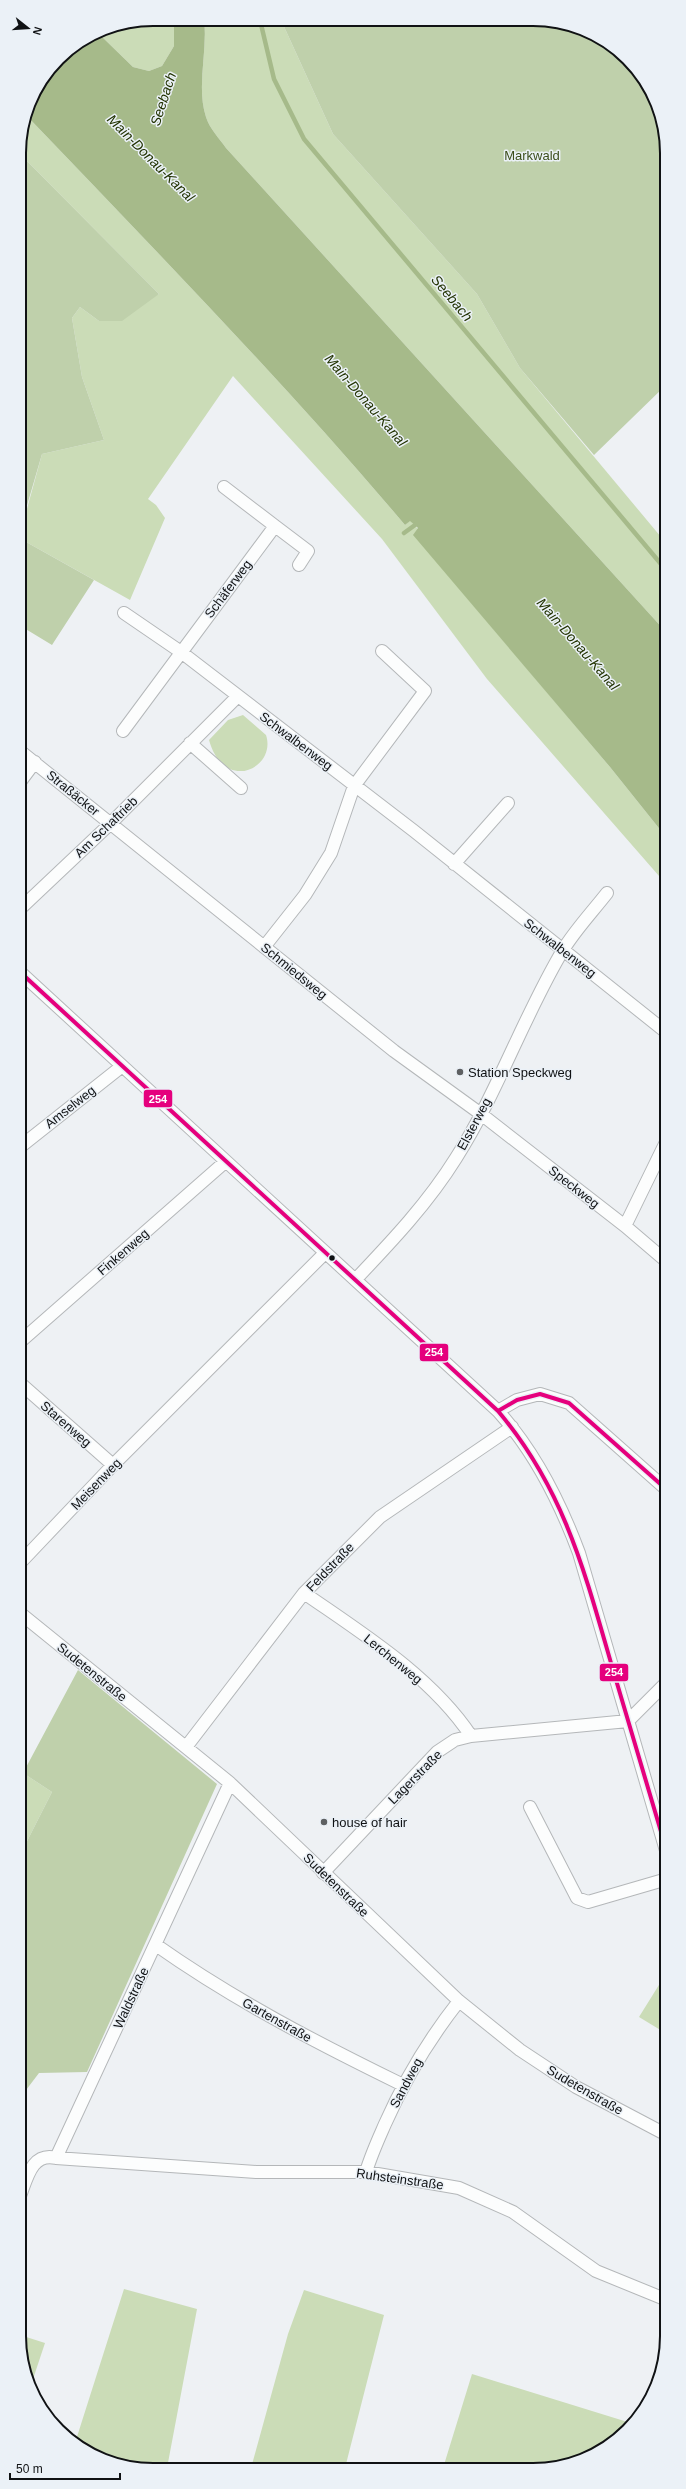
<svg xmlns="http://www.w3.org/2000/svg" width="686" height="2489" viewBox="0 0 686 2489" font-family="Arial,sans-serif">
<style>
.green{fill:#cbdcb7}
.forest{fill:#bfd0ab}
.water{fill:#a6ba8a}
.lines{fill:none;stroke-linecap:round;stroke-linejoin:round}
.stream{stroke:#a6ba8a;stroke-width:4.5}
.street-casing{stroke:#b4b7b9;stroke-width:14}
.street{stroke:#fcfdfd;stroke-width:12}
.bus-1-casing{stroke:#ebf1f7;stroke-width:7}
.bus-1{stroke:#e5007d;stroke-width:4}
.poi-dot{fill:#5e6062;stroke:#ebf1f7;stroke-width:1.5}
.bus-dot{fill:#101214;stroke:#ebf1f7;stroke-width:1.5}
.labels{text-anchor:middle;dominant-baseline:central;stroke-width:3;stroke-linejoin:round;paint-order:stroke}
.park-label{font-size:13px;fill:#3b4e1b;stroke:#ebf1f7}
.street-label{font-size:13px;fill:#101214;stroke:#ebf1f7}
.poi-label{font-size:13px;fill:#101214;stroke:#ebf1f7;text-anchor:start}
.water-label{font-size:14px;font-style:italic;fill:#213200;stroke:#ebf1f7}
.rim{fill:none;stroke:#101214;stroke-width:2}
.line-badge{stroke:#ebf1f7;stroke-width:1.5}
.badge-label{font-size:11px;text-anchor:middle;font-weight:bold;fill:#fff}
</style>
<rect width="100%" height="100%" fill="#eef1f4"/>
<!-- green -->
<path class="green" d="M153 19H174V46L162 66 149 71 133 67 97 32 102 29Z
M204 19 281 20 333 134 477 294 520 368 666 543V632L226 148C220 139 209 128 206 117 196 86 208 51 204 19Z
M26 115C154 249 285 383 405 525L410 520 418 529 414 535 610 767 666 837V884L487 679 382 539 233 376 148 499 156 505 165 518 130 600 19 538 42 454 104 440 82 377 72 318 80 307 99 321 159 294 19 153Z
M243 715 266 735C277 768 224 794 209 740L228 720Z
M20 1771 52 1792 20 1855Z
M667 1972V2034L639 2017Z
M124 2289 197 2309 167 2468 126 2467 86 2452 75 2443Z
M304 2290 384 2315 345 2468H251L288 2334Z
M20 2335 45 2343 30 2388 20 2354Z
M472 2374 634 2424 600 2452 551 2469 443 2468Z"/>
<!-- forest -->
<path class="forest" d="M281 20 560 22 600 37 634 64 653 94 666 135V385L594 455 520 368 477 294 333 134Z
M19 153 159 294 122 321H99L80 307 72 318 82 377 104 440 42 454 19 533Z
M19 538 94 580 52 645 19 625Z
M78 1670 217 1784 87 2072 39 2073 20 2098V1855L52 1792 23 1773Z"/>
<!-- water -->
<path class="water" d="M174 19H204C208 51 196 86 206 117 209 128 220 139 226 148L666 632V837L610 767 413 535 418 528 410 521 405 525C285 383 154 249 26 115L29 101 58 58 97 32 133 67 149 71 162 66 174 46Z"/>
<g class="lines">
<!-- stream -->
<path class="stream" d="M260 20 274 79 304 139 666 570
M404 533 415 525"/>
<defs>
<path id="street" d="M275 526 308 551 299 565
M124 613 181 652 414 831 666 1032
M123 731 275 526 224 487
M190 743 241 788
M20 751 394 1051 481 1114 625 1226 666 1261
M20 782 35 762
M454 864 508 803
M20 909 111 823 237 697
M264 947 305 895 331 853 354 786 425 691 382 651
M20 972 498 1411C535 1452 560 1502 579 1553L667 1854
M20 1147 121 1067
M625 1226 666 1142
M356 1279C392 1241 428 1203 456 1158 498 1092 523 1017 563 950 575 930 593 911 607 893
M20 1342 225 1162
M20 1383 113 1465
M498 1411 517 1400 540 1394 569 1403 666 1489
M20 1563 113 1465 325 1253
M304 1593C363 1634 431 1676 471 1736
M20 1613 230 1783 459 2001 520 2050 576 2087 667 2135
M186 1747 304 1593 380 1517 512 1427
M530 1807 577 1898 588 1902 667 1879
M323 1873 437 1752 455 1740 471 1736 628 1721 666 1683
M156 1945C234 2000 317 2043 403 2085
M56 2158 256 2172H366L459 2188 513 2212 596 2271 667 2300
M366 2172C371 2155 378 2140 385 2124 405 2079 429 2039 459 2001
M20 2196C27 2178 32 2152 56 2158L230 1783"/>
</defs>
<!-- street casing -->
<use href="#street" class="street-casing"/>
<!-- street -->
<use href="#street" class="street"/>
<defs>
<path id="bus-1" d="M20 972 498 1411C563 1488 584 1569 611 1663 630 1726 648 1789 667 1852
M498 1411 517 1400 540 1394 569 1403 666 1489"/>
</defs>
<!-- bus-1 casing -->
<use href="#bus-1" class="bus-1-casing"/>
<!-- bus-1 -->
<use href="#bus-1" class="bus-1"/>
</g>
<!-- markers -->
<g class="poi-dot">
<circle cx="460" cy="1072" r="4"/>
<circle cx="324" cy="1822" r="4"/>
</g>
<circle class="bus-dot" cx="332" cy="1258" r="3.5"/>
<g class="labels">
<!-- park labels -->
<g class="park-label">
<text x="532" y="155">Markwald</text>
</g>
<!-- street labels -->
<g class="street-label">
<text transform="translate(228 589) rotate(-53)">Schäferweg</text>
<text transform="translate(296 741) rotate(37)">Schwalbenweg</text>
<text transform="translate(73 793) rotate(39)">Straßäcker</text>
<text transform="translate(106 827) rotate(-44)">Am Schaftrieb</text>
<text transform="translate(560 948) rotate(38)">Schwalbenweg</text>
<text transform="translate(294 971) rotate(39)">Schmiedsweg</text>
<text transform="translate(70 1107) rotate(-38)">Amselweg</text>
<text transform="translate(474 1124) rotate(-62)">Elsterweg</text>
<text transform="translate(574 1187) rotate(38)">Speckweg</text>
<text transform="translate(123 1252) rotate(-41)">Finkenweg</text>
<text transform="translate(66 1424) rotate(41)">Starenweg</text>
<text transform="translate(96 1484) rotate(-46)">Meisenweg</text>
<text transform="translate(330 1567) rotate(-46)">Feldstraße</text>
<text transform="translate(393 1659) rotate(39)">Lerchenweg</text>
<text transform="translate(92 1672) rotate(39)">Sudetenstraße</text>
<text transform="translate(415 1777) rotate(-45)">Lagerstraße</text>
<text transform="translate(336 1885) rotate(44)">Sudetenstraße</text>
<text transform="translate(131 1998) rotate(-65)">Waldstraße</text>
<text transform="translate(277 2020) rotate(29)">Gartenstraße</text>
<text transform="translate(406 2083) rotate(-62)">Sandweg</text>
<text transform="translate(585 2090) rotate(30)">Sudetenstraße</text>
<text transform="translate(400 2179) rotate(8)">Ruhsteinstraße</text>
</g>
<!-- poi labels -->
<g class="poi-label">
<text x="468" y="1072">Station Speckweg</text>
<text x="332" y="1822">house of hair</text>
</g>
<!-- water labels -->
<g class="water-label">
<text transform="translate(163 99) rotate(-72)">Seebach</text>
<text transform="translate(151 158) rotate(45)">Main-Donau-Kanal</text>
<text transform="translate(452 298) rotate(50)">Seebach</text>
<text transform="translate(366 400) rotate(49)">Main-Donau-Kanal</text>
<text transform="translate(578 644) rotate(49)">Main-Donau-Kanal</text>
</g>
</g>
<!-- crop -->
<path d="M0 0H686V2489H0ZM153 26H533A127 127 0 0 1 660 153V2336A127 127 0 0 1 533 2463H153A127 127 0 0 1 26 2336V153A127 127 0 0 1 153 26Z" fill="#ebf1f7" fill-rule="evenodd"/>
<path class="rim" d="M153 26H533A127 127 0 0 1 660 153V2336A127 127 0 0 1 533 2463H153A127 127 0 0 1 26 2336V153A127 127 0 0 1 153 26Z"/>
<g class="line-badge">
<rect x="143" y="1089" width="30" height="19" rx="4" fill="#e5007d"/>
<rect x="419" y="1343" width="30" height="19" rx="4" fill="#e5007d"/>
<rect x="599" y="1663" width="30" height="19" rx="4" fill="#e5007d"/>
</g>
<g class="badge-label">
<text x="158" y="1103">254</text>
<text x="434" y="1356">254</text>
<text x="614" y="1676">254</text>
</g>
<!-- north arrow -->
<g transform="translate(28 28) rotate(107)" stroke="#ebf1f7" stroke-width="3" paint-order="stroke">
<path d="M0-3L7 15L0 10L-7 15Z" fill="#101214"/>
<text y="-6" font-size="11" font-weight="bold" text-anchor="middle" fill="#101214">N</text>
</g>
<!-- scale -->
<path d="M10 2473v6h110v-6" fill="none" stroke="#101214" stroke-width="2"/>
<text x="16" y="2473" font-size="12" fill="#101214" stroke="#ebf1f7" stroke-width="3" paint-order="stroke">50 m</text>
</svg>
